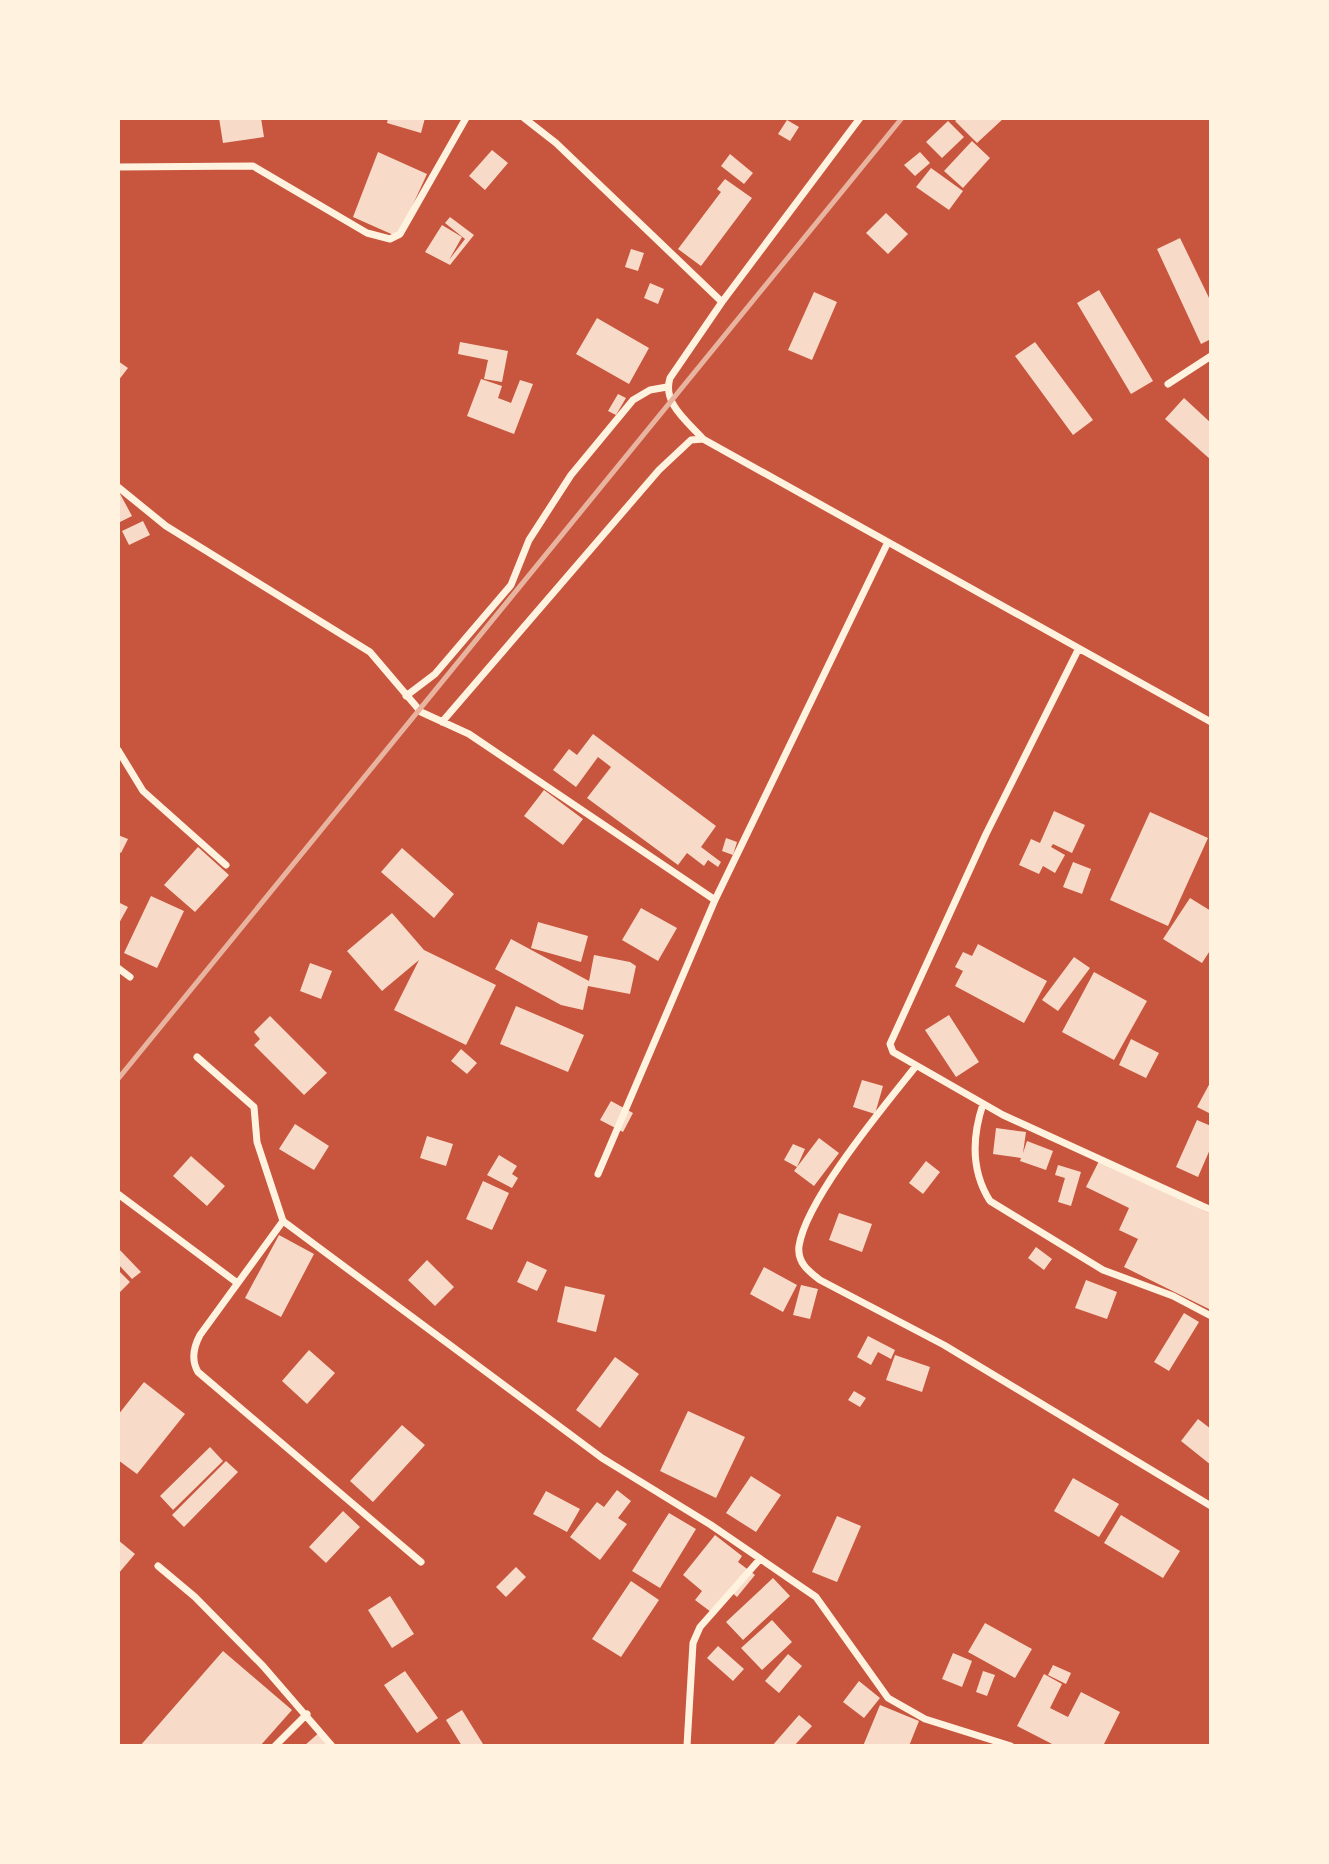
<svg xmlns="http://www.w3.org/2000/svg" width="1329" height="1864" viewBox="0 0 1329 1864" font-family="Commissioner,sans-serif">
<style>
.building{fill:#f7dbc8}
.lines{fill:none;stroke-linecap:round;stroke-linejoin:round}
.minor{stroke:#fff3e0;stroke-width:7}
.rail{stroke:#e9b49f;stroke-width:5}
</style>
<rect width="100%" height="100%" fill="#c8553d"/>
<!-- building -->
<path class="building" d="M219 118H261L264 137 223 143Z
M388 118H425L421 133 387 123Z
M959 118H1004L977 143 955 121Z
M787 120 799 127 790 141 778 134Z
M948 121 964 137 942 158 926 142Z
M972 141 990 158 963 188 944 171Z
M492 150 508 163 485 190 469 176Z
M378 152 427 174 398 237 353 217Z
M920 152 930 163 915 176 904 165Z
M730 154 753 173 744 184 721 166Z
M931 168 963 191 949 210 916 187Z
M725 179 752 198 701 266 678 249 721 192 717 189Z
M886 213 908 234 888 254 866 233Z
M450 217 474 235 450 265 425 252 442 225 462 237 449 260 465 239 445 223Z
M1180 238 1211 302V339L1201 344 1157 249Z
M631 249 644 253 638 271 625 267Z
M650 283 664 289 658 304 644 298Z
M1099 290 1153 381 1131 394 1077 303Z
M814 292 837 302 812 360 788 350Z
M597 318 649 348 629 384 576 354Z
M460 342 508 351 502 382 484 379 488 360 458 354Z
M1035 342 1093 420 1073 435 1015 356Z
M118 361 128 368 118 381Z
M481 379 502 386 498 398 511 403 520 380 533 384 514 434 467 416Z
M618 394 626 398 616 415 608 411Z
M1184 398 1211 423V460L1165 419Z
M118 490 132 516 118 523Z
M143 521 150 535 129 545 122 531Z
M593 734 716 826 701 847 721 862 718 867 708 860 704 866 687 853 678 865 587 798 611 767 598 757 576 787 553 770 569 749 577 755Z
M544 790 583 819 563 845 524 816Z
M1054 811 1085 825 1072 853 1053 844 1051 847 1065 855 1055 873 1043 866 1039 874 1019 865 1031 839 1040 843Z
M1150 812 1208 838 1168 926 1110 900Z
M118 835 128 839 121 853 118 851Z
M726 838 737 842 733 855 722 851Z
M198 847 229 875 195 912 164 885Z
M402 848 454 894 434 918 381 872Z
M1073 862 1091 869 1082 894 1063 887Z
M151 896 184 911 157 968 124 953Z
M1190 898 1211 911V949L1202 963 1163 939Z
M118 902 128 907 118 925Z
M641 908 677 928 658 961 622 940Z
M392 913 424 950 496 985 466 1045 394 1010 419 960 382 991 347 951Z
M538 922 588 936 581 962 531 948Z
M511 939 589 981 594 955 630 962 636 966 630 994 588 986 583 1010 561 1005 495 969Z
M978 944 1047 981 1024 1023 955 986 963 971 955 967 963 952 972 956Z
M1074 957 1090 968 1058 1011 1042 1000Z
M310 963 332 971 321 999 300 991Z
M1094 972 1147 1001 1114 1060 1062 1032Z
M516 1006 584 1035 568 1072 500 1044Z
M949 1015 979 1062 956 1077 925 1030Z
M270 1016 327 1073 304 1095 254 1045 260 1039 254 1032Z
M1131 1039 1159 1053 1146 1078 1119 1065Z
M461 1049 477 1063 467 1074 451 1061Z
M862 1080 883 1086 875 1114 853 1107Z
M1211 1081V1114L1197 1107Z
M611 1101 633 1113 623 1132 600 1120Z
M1197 1120 1211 1126V1147L1198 1177 1176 1167Z
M295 1124 329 1146 314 1170 279 1149Z
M996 1128 1026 1132 1023 1153 1027 1141 1053 1151 1046 1170 1020 1161 1021 1158 993 1154Z
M427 1136 453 1144 446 1166 420 1158Z
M819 1138 839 1153 814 1186 794 1171Z
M793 1144 805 1149 797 1167 784 1160Z
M499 1155 517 1166 512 1174 518 1178 512 1188 487 1175Z
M191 1156 225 1186 207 1206 173 1176Z
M1100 1159 1211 1214V1310L1124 1267 1138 1239 1119 1230 1129 1208 1086 1187Z
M926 1161 940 1172 923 1194 909 1183Z
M1058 1165 1081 1172 1071 1206 1058 1202 1065 1178 1055 1175Z
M483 1181 509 1193 492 1230 466 1219Z
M839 1213 872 1224 862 1252 829 1240Z
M279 1235 314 1254 281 1317 245 1298Z
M1036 1247 1052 1259 1044 1270 1028 1258Z
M118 1248 141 1272 132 1279 118 1264Z
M427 1260 454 1287 435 1306 408 1280Z
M527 1261 547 1270 537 1291 517 1282Z
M764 1267 797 1285 783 1312 750 1294Z
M118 1270 130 1282 118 1294Z
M1086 1280 1117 1292 1107 1319 1075 1308Z
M801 1285 818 1289 810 1319 793 1315Z
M565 1286 605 1295 596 1332 557 1322Z
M1184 1313 1199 1322 1169 1371 1154 1362Z
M868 1336 895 1350 891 1359 878 1352 871 1365 857 1357Z
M309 1350 335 1373 307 1404 282 1381Z
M895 1355 930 1367 922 1392 886 1380Z
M615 1357 639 1374 600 1428 576 1410Z
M144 1382 185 1414 137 1474 118 1460V1415Z
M854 1391 866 1398 860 1407 848 1400Z
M688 1411 745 1437 716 1498 660 1471Z
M1198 1419 1211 1429V1465L1181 1441Z
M402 1425 425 1445 373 1502 350 1481Z
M210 1447 223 1461 173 1510 160 1496Z
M226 1461 238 1472 184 1527 172 1515Z
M751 1476 781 1495 756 1532 726 1513Z
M1073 1478 1119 1504 1099 1537 1054 1511Z
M617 1490 631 1501 618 1518 627 1524 600 1560 570 1537 597 1502 604 1507Z
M546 1491 580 1509 567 1532 533 1514Z
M343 1511 360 1527 326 1563 309 1547Z
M669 1513 696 1529 660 1588 632 1571Z
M1121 1515 1180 1551 1163 1578 1104 1543Z
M837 1516 861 1526 837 1582 812 1572Z
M715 1535 742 1556 738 1562 755 1575 737 1597 729 1590 711 1612 695 1600 702 1591 683 1575Z
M118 1540 135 1554 118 1574Z
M516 1567 526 1577 506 1597 496 1587Z
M773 1578 790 1596 743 1640 726 1622Z
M631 1581 659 1600 621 1657 592 1639Z
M390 1596 414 1634 392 1648 368 1610Z
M772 1620 792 1642 762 1670 741 1648Z
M985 1623 1032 1649 1015 1678 968 1652Z
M718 1646 744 1669 733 1681 707 1658Z
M223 1651 292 1710 260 1746H140Z
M953 1653 972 1661 962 1687 942 1679Z
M788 1654 802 1666 779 1693 765 1681Z
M1053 1665 1071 1673 1066 1684 1048 1675Z
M405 1671 438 1718 417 1733 384 1685Z
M983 1671 995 1675 987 1696 976 1692Z
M1044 1674 1062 1684 1050 1708 1068 1717 1081 1692 1120 1712 1103 1746H1056L1017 1726Z
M859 1681 880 1698 864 1718 843 1702Z
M880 1705 919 1721 909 1746H863Z
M462 1710 483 1744 480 1746H462L446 1720Z
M799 1715 812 1726 794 1746H772Z
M321 1731 334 1746H304Z"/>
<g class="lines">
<!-- minor -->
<path class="minor" d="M524 118 556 143 722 302 670 378C662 403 687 421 703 439L1211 722
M118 167 253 166 367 233 390 239 400 234 466 118
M722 302 860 118
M1168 384 1211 356
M118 487 166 526 370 652 421 712 469 734 715 900
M1078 650 986 834 890 1044 893 1052 1003 1115 1211 1210
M406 696 435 674 511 585 529 540 571 475 633 400 650 390 667 387
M442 722 659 470 691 440 703 439
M118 750 143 791 226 865
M118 968 130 977
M197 1057 254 1107 257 1142 283 1221 602 1458 711 1525 816 1597 888 1698 925 1719 1011 1746
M916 1066C885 1105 806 1199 799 1246 797 1262 808 1271 820 1280L944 1345 1211 1506
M983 1104C972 1137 971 1171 990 1201L1103 1270 1173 1296 1211 1316
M598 1174 715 900 887 544
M118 1194 236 1282
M283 1221 200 1335C193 1348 191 1360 198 1372L421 1562
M158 1566 195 1597 263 1666 332 1746
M275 1746 307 1714
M687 1746 693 1643 700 1627 760 1559"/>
<!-- rail -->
<path class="rail" d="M118 1079 902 118"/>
</g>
<!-- border -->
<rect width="1329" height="1864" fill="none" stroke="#fff3e0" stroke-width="240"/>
</svg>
